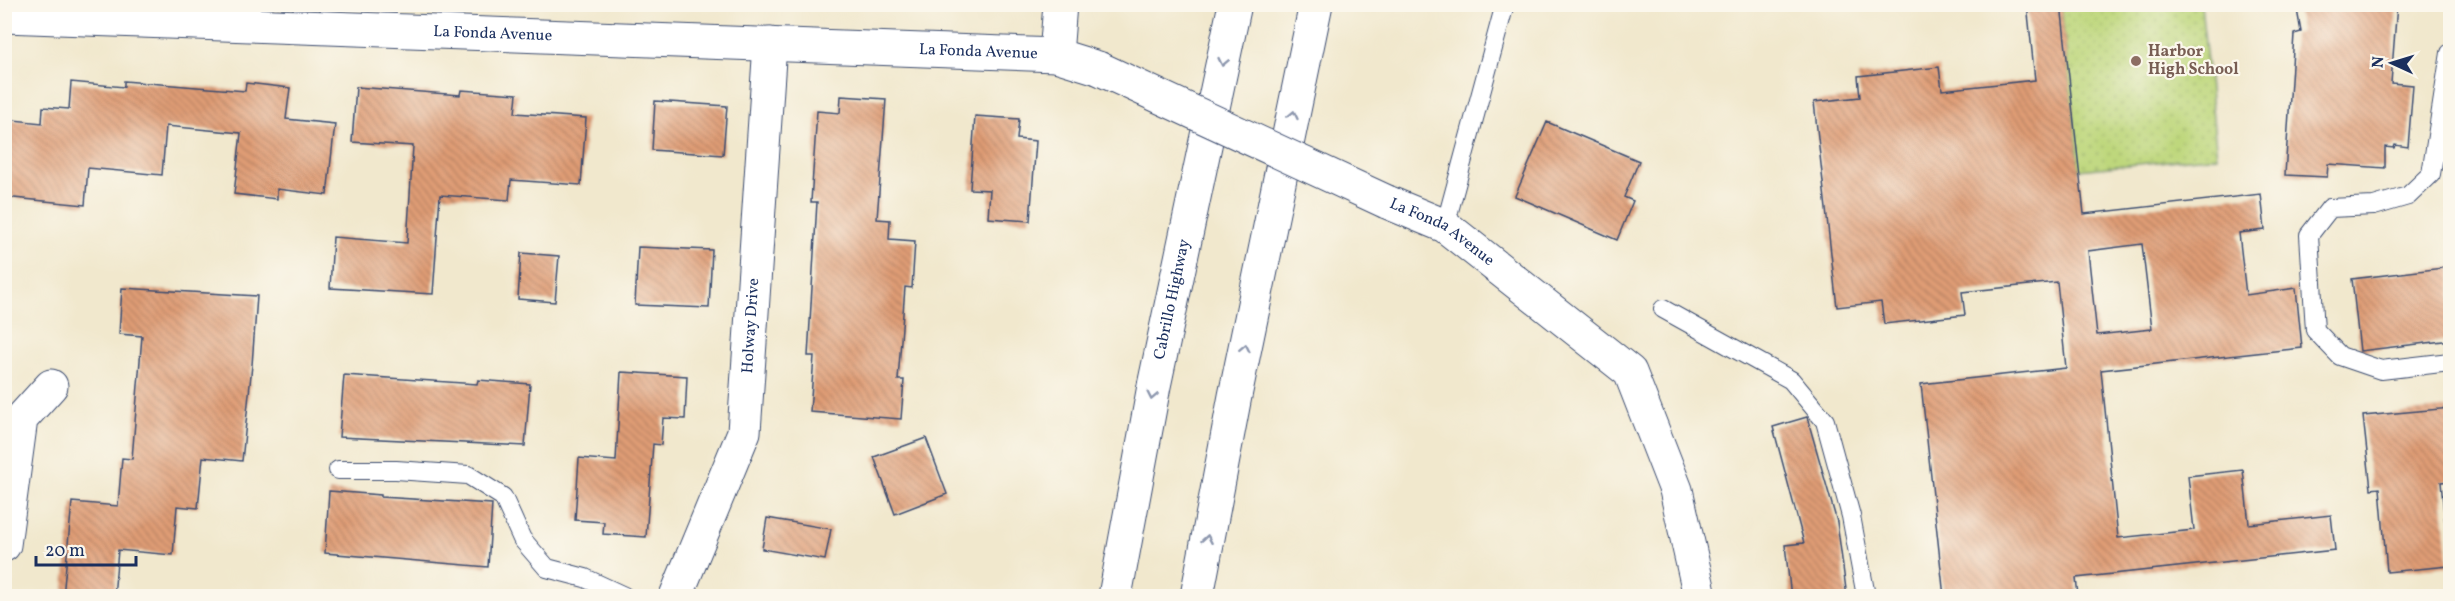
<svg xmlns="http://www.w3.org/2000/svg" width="2455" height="601" viewBox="0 0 2455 601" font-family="Vollkorn,serif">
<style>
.grass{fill:url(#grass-dots);stroke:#6c836d;stroke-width:1.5}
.building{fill:url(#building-back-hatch);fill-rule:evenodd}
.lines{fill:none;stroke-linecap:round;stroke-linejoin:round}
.service-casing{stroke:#3b4b6f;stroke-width:20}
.minor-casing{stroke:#3b4b6f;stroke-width:35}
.tertiary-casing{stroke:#3b4b6f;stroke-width:35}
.motorway-casing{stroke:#3b4b6f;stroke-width:35}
.service{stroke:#fff;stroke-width:18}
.minor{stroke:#fff;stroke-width:33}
.tertiary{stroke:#fff;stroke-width:33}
.motorway{stroke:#fff;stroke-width:33}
.tertiary-bridge-casing{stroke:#3b4b6f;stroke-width:35;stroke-linecap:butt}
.tertiary-bridge{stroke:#fff;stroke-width:33}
.oneway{stroke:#8d97ae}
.education-dot{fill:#8d6e63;stroke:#fbf7ec;stroke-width:2}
.labels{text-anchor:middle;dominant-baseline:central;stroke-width:4.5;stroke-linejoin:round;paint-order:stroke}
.street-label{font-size:16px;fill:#1b2f5e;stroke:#fbf7ec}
.education-label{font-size:16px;font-weight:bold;fill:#785e54;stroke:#fbf7ec;text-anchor:start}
</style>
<defs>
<pattern id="grass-dots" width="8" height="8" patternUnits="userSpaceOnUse" patternTransform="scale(1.5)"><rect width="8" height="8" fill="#bed77c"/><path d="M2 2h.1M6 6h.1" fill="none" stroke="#a3b96e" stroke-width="1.8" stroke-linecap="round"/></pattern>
<pattern id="building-back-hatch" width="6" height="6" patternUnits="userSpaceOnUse" patternTransform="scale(1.5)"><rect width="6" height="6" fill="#df9c74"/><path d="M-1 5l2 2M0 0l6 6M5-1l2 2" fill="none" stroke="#b48062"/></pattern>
</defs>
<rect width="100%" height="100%" fill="#fbf7ec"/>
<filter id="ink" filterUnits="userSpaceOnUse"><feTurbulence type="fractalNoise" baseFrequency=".0167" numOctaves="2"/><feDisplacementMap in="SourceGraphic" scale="12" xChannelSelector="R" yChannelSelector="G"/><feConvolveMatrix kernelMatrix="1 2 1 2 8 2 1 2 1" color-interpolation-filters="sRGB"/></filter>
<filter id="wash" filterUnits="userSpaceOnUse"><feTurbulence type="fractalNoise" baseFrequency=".008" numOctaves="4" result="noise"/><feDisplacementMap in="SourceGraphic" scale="24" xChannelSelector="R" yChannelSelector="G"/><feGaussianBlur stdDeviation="1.35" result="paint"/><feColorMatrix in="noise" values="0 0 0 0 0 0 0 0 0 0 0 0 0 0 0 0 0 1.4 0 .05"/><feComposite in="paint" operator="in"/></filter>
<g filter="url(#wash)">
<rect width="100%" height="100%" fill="#f1e8cd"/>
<!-- grass -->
<path class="grass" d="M2061 5H2201L2217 156 2079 170Z"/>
<g id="blocks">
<!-- building -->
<path class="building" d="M2027 4H2061L2084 214 2261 194 2265 230 2239 233 2246 295 2296 288 2302 348 2101 370 2118 538 2194 530 2188 476 2243 470 2249 524 2331 515 2335 550 2076 578 2078 595 1944 597 1921 384 2066 368 2057 282 1962 292 1965 315 1884 324 1881 302 1837 307 1814 102 1860 97 1858 76 1939 67 1942 90 2035 80ZM2142 244 2152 329 2097 335 2088 251Z
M2296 4H2397L2391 83 2413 85 2408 147 2395 145 2394 148 2385 147V168L2328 164 2327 177 2285 175 2294 34 2301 32Z
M124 81 245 91 246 83 290 88 286 119 335 124 327 195 277 189V199L234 194 241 133 166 126 162 175 88 168 85 205 4 197V119L42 123 43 107 69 109 71 82 124 87Z
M356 87 460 95 461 90 517 94 515 113 586 118 581 185 511 180 509 200 440 195 433 294 330 288 333 237 407 243 413 146 352 142Z
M841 96 886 99 877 219 890 220 889 239 915 241 912 288 905 287 898 380H904L901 419 810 412 814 356H808L817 202H811L817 111 840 113Z
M655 101 727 106 723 155 652 150Z
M975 116 1019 119 1017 139 1036 141 1030 221 988 218 990 190 970 189Z
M1547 122 1639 161 1624 197 1633 201 1617 240 1515 196Z
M638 247 712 250 709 308 635 305Z
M521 253 559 256 555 302 518 299Z
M2451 267V340L2360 351 2352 279Z
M122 288 257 296 252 365 242 461 203 457 198 508 177 506 173 555 118 550 114 597H63L72 502 118 506 122 458 132 459 142 336 119 334Z
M621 372 687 376 685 419 663 418 661 445 653 444 646 537 603 534 604 522 575 520 579 458 616 461Z
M344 375 477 384 478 380 530 384 525 446 339 437Z
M2451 408V481L2441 482 2449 566 2387 572 2380 488 2371 489 2363 416Z
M1807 417 1837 522 1847 597H1791L1785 545 1804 543 1773 427Z
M926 438 947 494 895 514 874 457Z
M329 491 381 495V497L492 504 488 567 325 553Z
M767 518 831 529 825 560 762 549Z"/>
</g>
</g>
<g filter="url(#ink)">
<use href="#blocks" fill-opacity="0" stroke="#3b4b6f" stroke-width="1.5"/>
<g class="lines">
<defs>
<path id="service" d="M2450 53 2431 174 2408 196 2374 206 2330 208 2309 235 2315 330 2340 356 2381 370 2450 362
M1445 226 1505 4
M1663 309 1791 380 1825 421 1851 516 1866 596
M338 470H396L468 475 503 497 522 539 547 568 585 578 624 596"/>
<g id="minor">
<path d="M1056 55 1060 4"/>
<path d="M4 545 21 419 51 386"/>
<path id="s1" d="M676 596 744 432 770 44"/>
</g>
<g id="tertiary">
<path id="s2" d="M4 16 1056 55 1098 68"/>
<path id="s3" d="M1387 202 1445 226 1630 372 1676 490 1700 596"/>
</g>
<g id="motorway">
<path id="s4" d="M1115 596 1154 386 1235 4"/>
<path d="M1197 596 1235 396 1316 4"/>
</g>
</defs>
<!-- service casing -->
<use href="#service" class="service-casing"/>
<!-- minor casing -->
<use href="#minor" class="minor-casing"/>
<!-- tertiary casing -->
<use href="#tertiary" class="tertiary-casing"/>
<!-- motorway casing -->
<use href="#motorway" class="motorway-casing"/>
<!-- service -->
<use href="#service" class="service"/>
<!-- minor -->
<use href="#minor" class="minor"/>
<!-- tertiary -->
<use href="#tertiary" class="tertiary"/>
<!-- motorway -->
<use href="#motorway" class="motorway"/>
<defs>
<path id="tertiary-bridge" d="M1098 68 1387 202"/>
</defs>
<!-- tertiary-bridge casing -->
<use href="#tertiary-bridge" class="tertiary-bridge-casing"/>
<!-- tertiary-bridge -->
<use href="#tertiary-bridge" class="tertiary-bridge"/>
</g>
<!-- one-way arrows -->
<defs><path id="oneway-chevron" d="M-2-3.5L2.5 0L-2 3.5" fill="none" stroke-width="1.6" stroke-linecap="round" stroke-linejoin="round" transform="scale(1.5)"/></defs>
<g class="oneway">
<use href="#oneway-chevron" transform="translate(1223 62) rotate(102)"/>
<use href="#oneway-chevron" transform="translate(1293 115) rotate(-78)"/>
<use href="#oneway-chevron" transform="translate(1245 348) rotate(-79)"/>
<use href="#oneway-chevron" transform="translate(1152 396) rotate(101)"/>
<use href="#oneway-chevron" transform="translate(1207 539) rotate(-80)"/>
</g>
</g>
<!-- markers -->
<circle class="education-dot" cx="2136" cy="61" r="6"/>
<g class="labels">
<!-- street labels -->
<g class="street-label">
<text stroke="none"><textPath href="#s2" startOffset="489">La Fonda Avenue</textPath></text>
<text stroke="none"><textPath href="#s2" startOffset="975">La Fonda Avenue</textPath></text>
<text stroke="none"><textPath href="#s3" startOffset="63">La Fonda Avenue</textPath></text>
<text stroke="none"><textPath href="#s4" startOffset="302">Cabrillo Highway</textPath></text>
<text stroke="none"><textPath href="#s1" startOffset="284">Holway Drive</textPath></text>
</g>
<!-- education labels -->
<g class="education-label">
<text x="2148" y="52">Harbor<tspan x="2148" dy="18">High School</tspan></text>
</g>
</g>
<!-- margin -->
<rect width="2455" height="601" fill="none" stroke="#fbf7ec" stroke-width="24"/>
<!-- north arrow -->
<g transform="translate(2392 63) rotate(274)" stroke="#fbf7ec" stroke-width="4.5" paint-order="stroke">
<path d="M0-4.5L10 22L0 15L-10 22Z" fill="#1b2f5e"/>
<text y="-9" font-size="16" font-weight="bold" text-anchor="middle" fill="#1b2f5e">N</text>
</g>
<!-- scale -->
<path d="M36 556v9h100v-9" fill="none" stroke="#1b2f5e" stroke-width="3"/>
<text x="45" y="556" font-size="18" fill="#1b2f5e" stroke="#fbf7ec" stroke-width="4.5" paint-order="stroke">20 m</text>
</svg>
